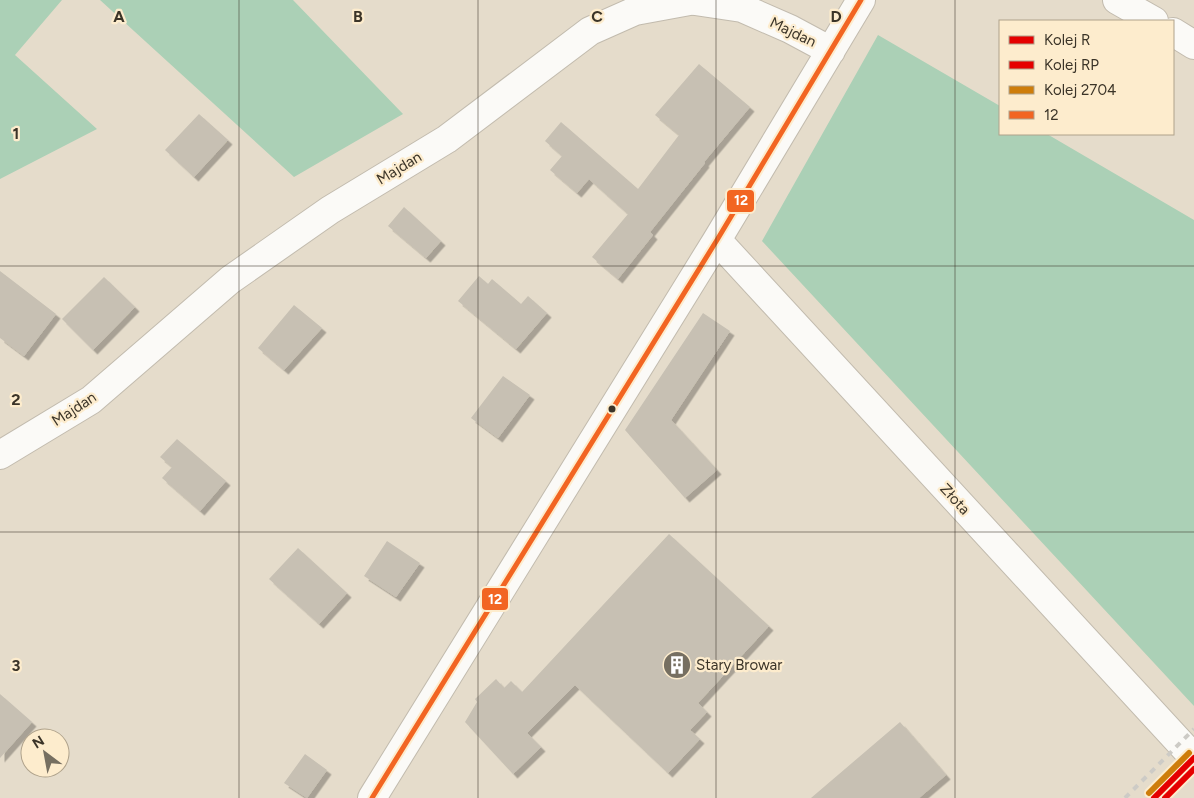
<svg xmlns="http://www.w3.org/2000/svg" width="1194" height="798" viewBox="0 0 1194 798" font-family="Figtree,sans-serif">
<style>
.green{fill:#abd0b6}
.building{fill:#c7c0b3;filter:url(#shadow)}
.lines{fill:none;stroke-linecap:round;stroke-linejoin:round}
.minor-casing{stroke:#c2bbae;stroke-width:30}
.tertiary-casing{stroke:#c2bbae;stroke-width:30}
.minor{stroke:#fbfaf7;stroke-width:28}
.tertiary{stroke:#fbfaf7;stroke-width:28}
.rail{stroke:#cdcbc6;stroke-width:4;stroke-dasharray:6 6;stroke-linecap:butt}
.bus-1-casing{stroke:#fdeccd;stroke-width:9}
.bus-1{stroke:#f26522;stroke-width:5}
.rail-1-casing{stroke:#fdeccd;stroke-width:10}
.rail-2-casing{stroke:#fdeccd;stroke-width:10}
.rail-3-casing{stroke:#fdeccd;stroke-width:10}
.rail-1{stroke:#e50000;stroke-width:6}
.rail-2{stroke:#e50000;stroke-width:6}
.rail-3{stroke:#ce7d0a;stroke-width:6}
.grid{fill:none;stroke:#3b3428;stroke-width:1;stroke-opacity:0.55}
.bus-dot{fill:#3b3428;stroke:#fdeccd;stroke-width:2}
.labels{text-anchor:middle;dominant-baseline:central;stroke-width:4.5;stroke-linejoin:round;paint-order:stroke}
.street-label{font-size:15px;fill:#3b3428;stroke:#fdeccd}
.poi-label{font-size:15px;fill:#3b3428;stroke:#fdeccd;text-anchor:start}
.grid-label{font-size:16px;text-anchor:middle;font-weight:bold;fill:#3b3428;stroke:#fdeccd;stroke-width:4.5;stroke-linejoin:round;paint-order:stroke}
.line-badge{stroke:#fdeccd;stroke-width:2}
.badge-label{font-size:14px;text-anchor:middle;font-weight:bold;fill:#fff}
</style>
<defs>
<filter id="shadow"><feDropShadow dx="4.5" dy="4.5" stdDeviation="0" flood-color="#0004"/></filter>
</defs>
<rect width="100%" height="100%" fill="#e5dccb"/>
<!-- green -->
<path class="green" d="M0 0H62L15 55 97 129 0 179Z
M100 0H293L403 114 294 177Z
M878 35 1000 106V134H1047L1194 220V706L762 241Z"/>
<!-- building -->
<path class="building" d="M699 64 750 107 704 162 705 163 650 232 653 235 618 279 592 257 628 214 589 179 577 193 550 170 562 156 545 141 561 122 638 189 679 135 655 115Z
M199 114 228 140 194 177 165 150Z
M404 207 441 241 426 258 388 226Z
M0 271 56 314 24 356 0 338Z
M479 276 488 284 492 279 521 304 528 296 547 313 516 349 458 301Z
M104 277 135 307 93 350 62 319Z
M294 305 322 328 284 370 258 348Z
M703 313 730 331 671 420 717 470 685 498 625 430Z
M503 376 530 395 498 438 471 418Z
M177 439 226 481 200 511 162 478 172 467 160 457Z
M669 534 769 626 698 703 707 712 690 730 700 739 668 773 575 685 527 733 541 747 513 774 465 722 477 702 475 699 496 679 504 688 511 681 522 692Z
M387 541 420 563 396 597 364 576Z
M298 548 347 593 319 624 269 579Z
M0 694 32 722 0 758Z
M900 722 946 775 919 798H811Z
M305 754 327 770 307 798 284 783Z"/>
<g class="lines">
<defs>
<path id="minor" d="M1117 0 1154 21
M1173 32 1194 45
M0 455 91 400 230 280 330 210 447 139 590 31 635 11 695 0"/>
<path id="tertiary" d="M695 1 742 8 790 29 831 51
M717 240 1194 758
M372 798 717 240 861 0"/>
</defs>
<!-- minor casing -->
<use href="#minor" class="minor-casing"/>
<!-- tertiary casing -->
<use href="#tertiary" class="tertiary-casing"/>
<!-- minor -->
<use href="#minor" class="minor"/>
<!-- tertiary -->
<use href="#tertiary" class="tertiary"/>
<!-- rail -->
<path class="rail" d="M1125 798 1194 729"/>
<defs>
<path id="bus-1" d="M372 798 717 240 861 0"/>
</defs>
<!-- bus-1 casing -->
<use href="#bus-1" class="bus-1-casing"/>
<!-- bus-1 -->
<use href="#bus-1" class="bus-1"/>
<defs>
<path id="rail-1" d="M1154 798 1194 758"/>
<path id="rail-2" d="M1165 798 1194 769"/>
<path id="rail-3" d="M1149 793 1189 753"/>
</defs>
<!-- rail-1 casing -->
<use href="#rail-1" class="rail-1-casing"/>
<!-- rail-2 casing -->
<use href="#rail-2" class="rail-2-casing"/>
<!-- rail-3 casing -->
<use href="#rail-3" class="rail-3-casing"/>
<!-- rail-1 -->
<use href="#rail-1" class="rail-1"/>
<!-- rail-2 -->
<use href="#rail-2" class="rail-2"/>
<!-- rail-3 -->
<use href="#rail-3" class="rail-3"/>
</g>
<!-- grid -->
<path class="grid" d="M239 0V798M478 0V798M716 0V798M955 0V798M0 266H1194M0 532H1194"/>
<!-- icons -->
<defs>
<symbol id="building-disc" viewBox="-11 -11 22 22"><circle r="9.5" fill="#766f61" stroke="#fdeccd"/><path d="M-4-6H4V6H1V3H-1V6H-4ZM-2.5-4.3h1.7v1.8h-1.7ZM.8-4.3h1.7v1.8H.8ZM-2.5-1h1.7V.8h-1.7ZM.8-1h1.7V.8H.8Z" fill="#fff"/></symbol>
</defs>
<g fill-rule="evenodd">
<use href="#building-disc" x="661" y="649" width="32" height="32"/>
</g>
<!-- markers -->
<circle class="bus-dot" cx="612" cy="409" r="4.5"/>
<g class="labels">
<!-- street labels -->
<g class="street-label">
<text transform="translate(793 32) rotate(26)">Majdan</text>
<text transform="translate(399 168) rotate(-31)">Majdan</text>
<text transform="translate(74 409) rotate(-33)">Majdan</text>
<text transform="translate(955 499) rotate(47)">Złota</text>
</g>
<!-- poi labels -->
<g class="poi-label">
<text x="696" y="665">Stary Browar</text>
</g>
</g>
<g class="grid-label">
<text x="119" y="22">A</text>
<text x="358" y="22">B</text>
<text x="597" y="22">C</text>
<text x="836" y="22">D</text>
<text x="16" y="139">1</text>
<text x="16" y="405">2</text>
<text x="16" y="671">3</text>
</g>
<g class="line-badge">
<rect x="726" y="189" width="29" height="24" rx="5" fill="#f26522"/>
<rect x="481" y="587" width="28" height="24" rx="5" fill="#f26522"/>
</g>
<g class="badge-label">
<text x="741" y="205">12</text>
<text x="495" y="604">12</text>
</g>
<!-- legend -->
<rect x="999" y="20" width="175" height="115" fill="#fdeccd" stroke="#afa28b"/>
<rect x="1009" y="36" width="25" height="8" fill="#e50000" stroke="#afa28b"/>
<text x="1044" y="45" font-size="15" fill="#3b3428">Kolej R</text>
<rect x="1009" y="61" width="25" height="8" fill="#e50000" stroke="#afa28b"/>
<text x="1044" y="70" font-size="15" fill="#3b3428">Kolej RP</text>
<rect x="1009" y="86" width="25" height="8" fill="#ce7d0a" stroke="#afa28b"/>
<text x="1044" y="95" font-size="15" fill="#3b3428">Kolej 2704</text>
<rect x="1009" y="111" width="25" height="8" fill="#f26522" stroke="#afa28b"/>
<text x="1044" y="120" font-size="15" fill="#3b3428">12</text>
<!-- north arrow -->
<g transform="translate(45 753) rotate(328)"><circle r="24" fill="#fdeccd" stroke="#afa28b"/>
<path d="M0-4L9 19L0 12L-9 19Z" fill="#766f61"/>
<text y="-8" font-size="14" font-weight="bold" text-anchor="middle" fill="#3b3428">N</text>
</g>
</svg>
